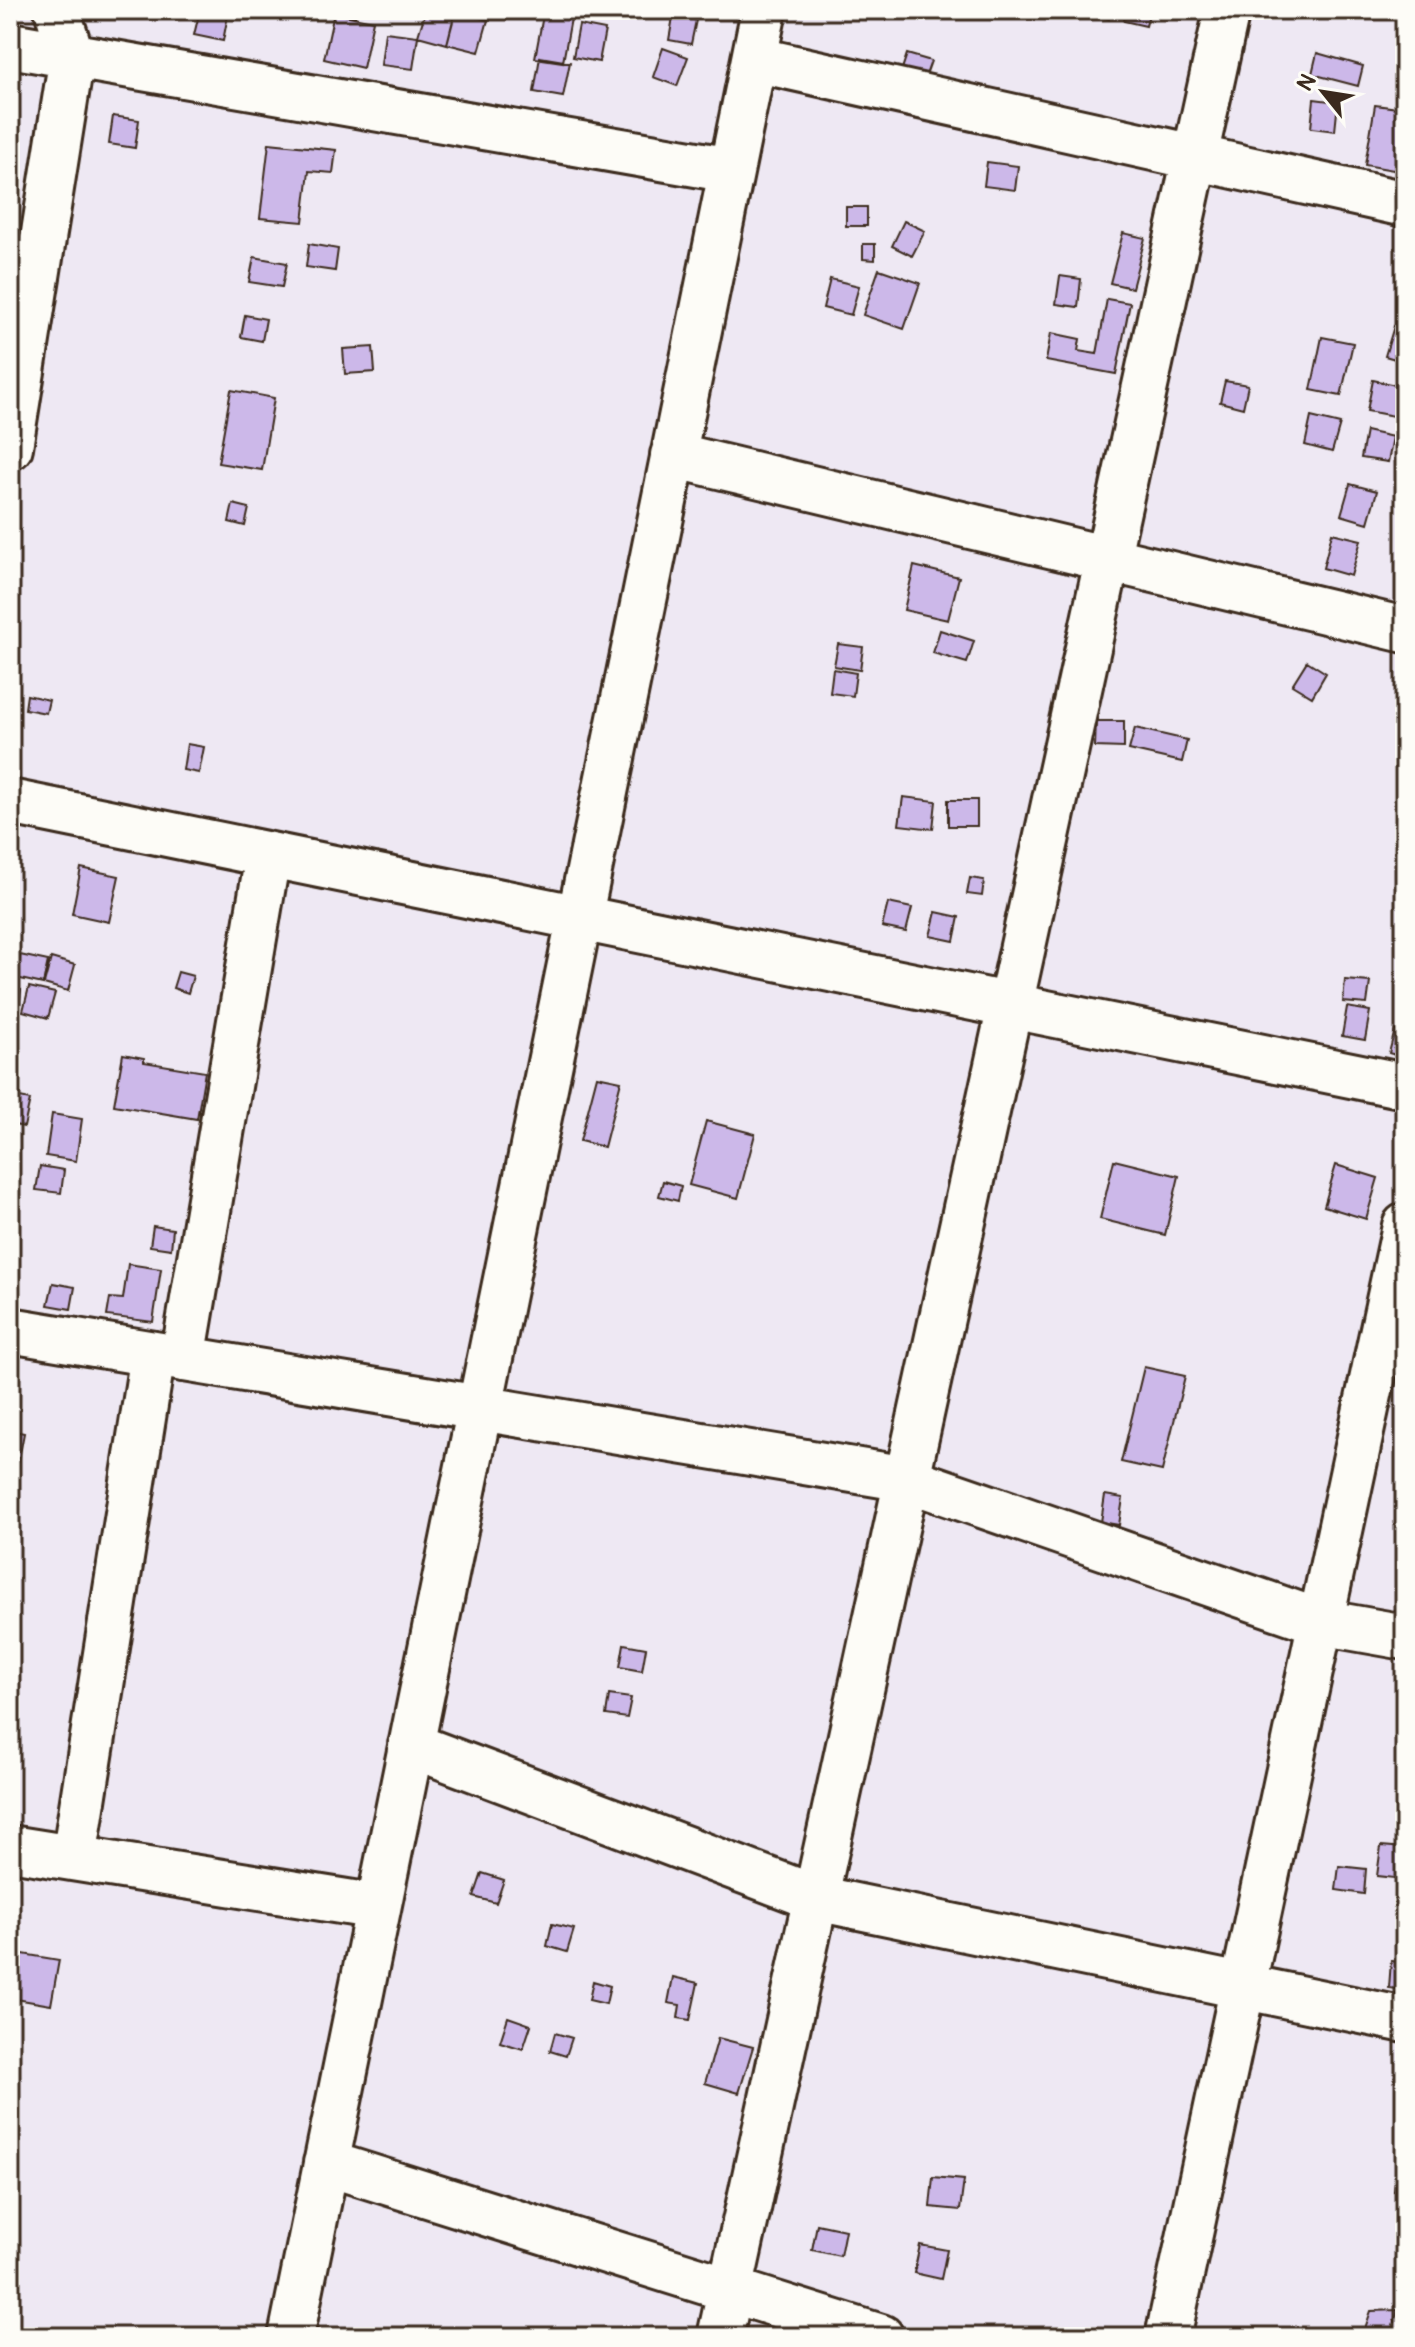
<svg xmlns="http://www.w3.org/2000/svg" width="1415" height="2347" viewBox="0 0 1415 2347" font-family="Pangolin,sans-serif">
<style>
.building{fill:#ccb8e9;stroke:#3b2a1e;stroke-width:2}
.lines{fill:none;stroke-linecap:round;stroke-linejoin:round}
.minor-casing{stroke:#3b2a1e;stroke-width:50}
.minor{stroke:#fdfcf7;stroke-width:44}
</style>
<rect width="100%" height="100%" fill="#eee8f3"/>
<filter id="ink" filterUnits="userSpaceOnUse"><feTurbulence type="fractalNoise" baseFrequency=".0125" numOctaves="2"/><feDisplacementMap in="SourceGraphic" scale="16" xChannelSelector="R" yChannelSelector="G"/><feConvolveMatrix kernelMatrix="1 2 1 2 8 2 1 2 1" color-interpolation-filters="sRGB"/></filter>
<g filter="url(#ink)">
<!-- building -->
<path class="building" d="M200 10 228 15 223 41 194 35Z
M335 10H357L355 17Z
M426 10H456L447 44 418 36Z
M544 10 572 13 563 62 535 58Z
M1085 10H1111L1109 19 1084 14Z
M1126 10H1150L1146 26 1124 21Z
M455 12 488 20 479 52 447 44Z
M334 13 373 21 363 68 324 59Z
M673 17 696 20 691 44 669 40Z
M579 25 605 30 599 62 573 57Z
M385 32 418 36 413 69 381 65Z
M663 48 688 57 677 86 653 77Z
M1317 53 1363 66 1358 86 1312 74Z
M907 54 931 61 921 89 898 81Z
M540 57 570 62 563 97 534 92Z
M1314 99 1338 102 1335 131 1311 128Z
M1375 105 1405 109V172L1365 165Z
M113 116 139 120 135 148 109 144Z
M269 143 336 150 333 173 309 171 303 222 260 218Z
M987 162 1018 166 1015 190 984 186Z
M846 207H867V226H846Z
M904 221 925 231 912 256 892 246Z
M1123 233 1145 238 1132 288 1110 283Z
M309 244 338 249 335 271 306 267Z
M863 244H875V260L863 259Z
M254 257 287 263 282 287 249 282Z
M879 269 920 283 904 329 863 315Z
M1060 276 1081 279 1078 307 1056 304Z
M830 279 859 286 851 315 823 308Z
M1107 299 1130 303 1116 374 1046 361 1051 333 1080 339 1078 351 1097 354Z
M245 315 266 319 262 341 241 337Z
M1394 326 1405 330V362L1385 356Z
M1322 337 1353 343 1341 396 1311 390Z
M373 347 375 372 345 374 343 349Z
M1373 380 1400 386 1394 416 1367 411Z
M1225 381 1248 385 1243 408 1220 402Z
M231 390 274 398 262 470 218 463Z
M1311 417 1340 424 1332 452 1305 445Z
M1366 431 1393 437 1388 462 1361 458Z
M1350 484 1377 491 1368 523 1341 515Z
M233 504 249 508 245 526 229 522Z
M1332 533 1361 540 1351 576 1323 568Z
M914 566 959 577 948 620 904 610Z
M940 630 974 641 967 663 933 653Z
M838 644 863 647 860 670 834 666Z
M1307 661 1326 673 1312 697 1292 685Z
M833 669 856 673 853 696 830 693Z
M27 695 49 700 46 713 25 709Z
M1096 721H1124V748L1095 747Z
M1135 728 1187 740 1182 762 1129 750Z
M187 744 204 747 199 773 183 770Z
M903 797 936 801 933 829 899 825Z
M948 800H977V826H948Z
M81 868 119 876 109 922 72 914Z
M970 878 984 880 982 896 967 894Z
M888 903 912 908 906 932 882 927Z
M936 912 959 917 954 941 930 936Z
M20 955 48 961 43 984 16 978Z
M51 958 75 965 68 991 44 984Z
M178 972 193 976 188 993 173 988Z
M1345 980 1370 982 1367 1004 1343 1002Z
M29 987 55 993 48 1018 23 1011Z
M10 989 21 990 19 1011 10 1009Z
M1347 1007 1370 1011 1365 1040 1342 1036Z
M1395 1030 1405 1033V1058L1389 1053Z
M123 1054 144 1058V1062L205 1072 197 1119 114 1105Z
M597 1076 621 1081 604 1147 580 1141Z
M10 1096 30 1100 24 1127 10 1124Z
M52 1114 82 1119 76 1161 46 1156Z
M706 1121 755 1134 738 1198 689 1185Z
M1114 1160 1179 1176 1165 1235 1100 1219Z
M1336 1165 1378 1178 1366 1219 1324 1206Z
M40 1166 64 1170 61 1193 36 1190Z
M663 1181 681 1186 678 1201 659 1196Z
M153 1226 173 1229 171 1249 150 1246Z
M128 1264 161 1269 153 1322 107 1316 110 1298 123 1299Z
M53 1283 75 1287 71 1309 48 1305Z
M1144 1367 1185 1376 1162 1471 1121 1462Z
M10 1430 24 1433 16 1475 10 1474Z
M1105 1495 1123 1498 1119 1525 1101 1522Z
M624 1644 646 1648 642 1671 620 1667Z
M609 1695 631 1698 627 1718 606 1715Z
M1381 1846 1405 1848 1403 1879 1377 1876Z
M1339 1866 1366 1869 1364 1894 1336 1890Z
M482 1873 504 1880 496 1903 474 1897Z
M552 1924 574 1929 567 1952 547 1946Z
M17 1953 59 1960 51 2005 10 1998Z
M1391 1961 1405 1963V1990L1389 1988Z
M673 1977 698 1983 690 2020 678 2018 680 2005 668 2003Z
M593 1981 610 1986 606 2004 589 2000Z
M508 2017 531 2025 523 2049 500 2042Z
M555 2033 572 2038 566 2056 550 2051Z
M718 2038 753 2047 739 2093 705 2083Z
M1400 2143 1405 2144V2192L1394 2191Z
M933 2177 964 2180 960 2210 930 2207Z
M817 2224 845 2230 840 2256 812 2250Z
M920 2245 947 2250 941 2279 914 2273Z
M1398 2310 1389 2337H1362L1371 2311Z"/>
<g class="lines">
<defs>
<path id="minor" d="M10 45 731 170
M754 59 1405 204
M10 447 72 56 57 10
M673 455 1405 630
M10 802 1405 1086
M10 1330 907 1479 1320 1622 1405 1637
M183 1359 268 855
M411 1745 816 1898 1405 2020
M10 1848 378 1907
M74 1858 153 1354
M326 2163 881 2337
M291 2337 764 10
M720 2337 1227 10
M1168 2337 1405 1226"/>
</defs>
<!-- minor casing -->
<use href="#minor" class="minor-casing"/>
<!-- minor -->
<use href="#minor" class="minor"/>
</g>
</g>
<!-- margin -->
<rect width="1415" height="2347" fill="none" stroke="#fdfcf7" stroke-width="40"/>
<rect x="20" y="20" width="1375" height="2307" fill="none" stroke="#3b2a1e" stroke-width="3" filter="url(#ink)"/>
<!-- north arrow -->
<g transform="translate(1323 92) rotate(300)" stroke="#fdfcf7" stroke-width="6" paint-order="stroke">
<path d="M0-6L14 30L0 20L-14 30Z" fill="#3b2a1e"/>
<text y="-12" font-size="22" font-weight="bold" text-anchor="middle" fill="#3b2a1e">N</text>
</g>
</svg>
